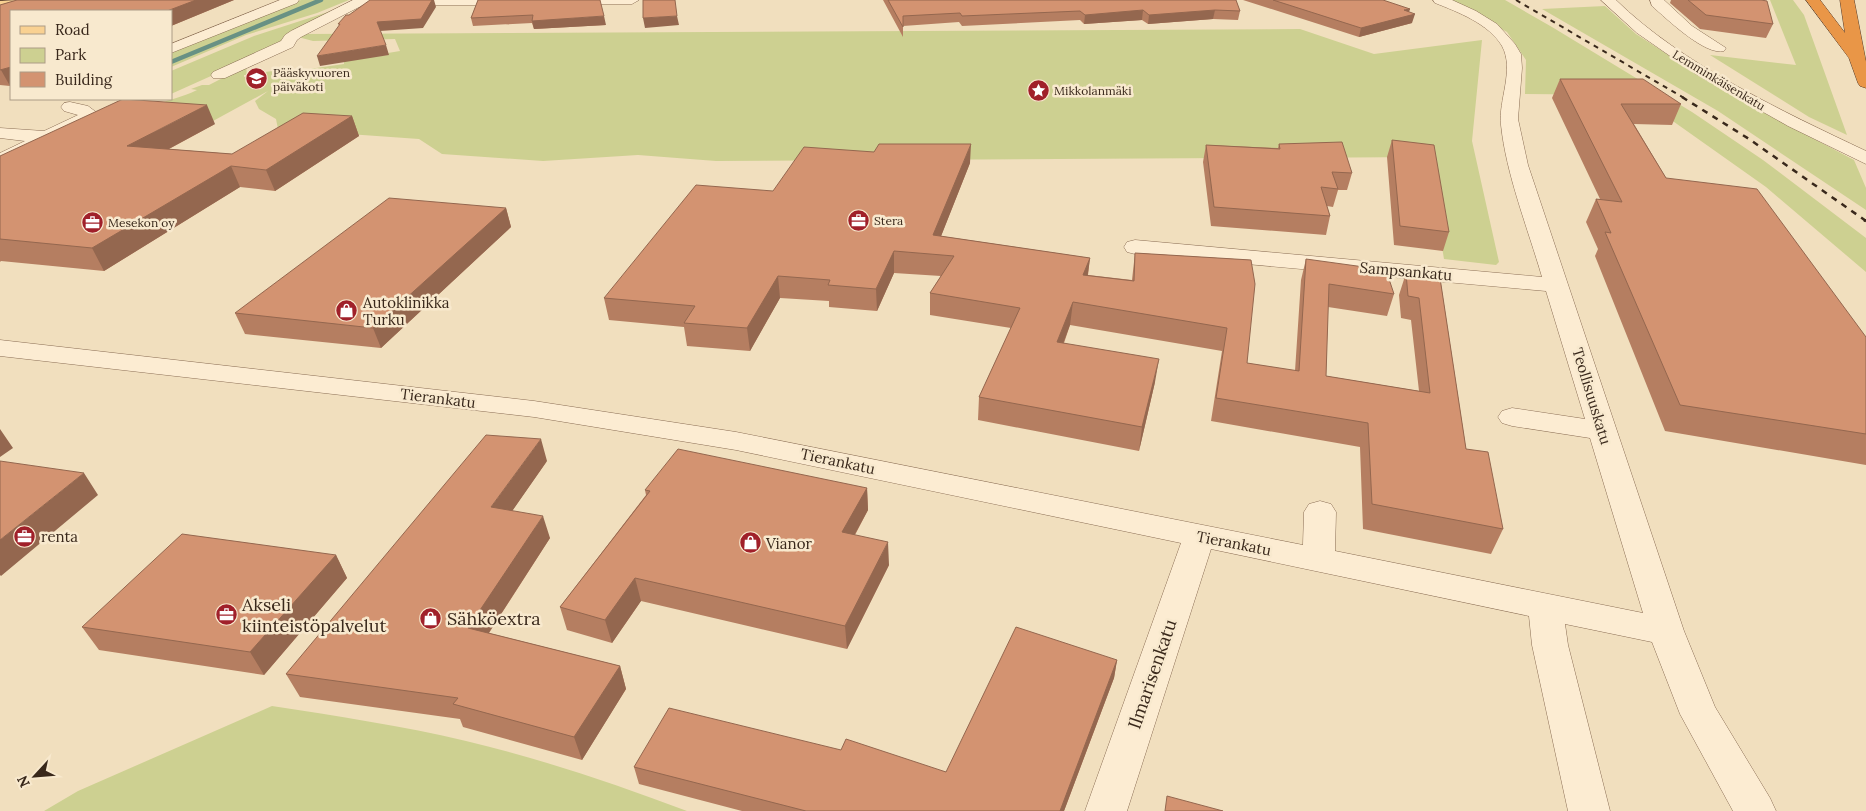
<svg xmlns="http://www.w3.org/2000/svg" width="1866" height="811" viewBox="0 0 1866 811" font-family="Lora,serif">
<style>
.green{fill:#cdd091}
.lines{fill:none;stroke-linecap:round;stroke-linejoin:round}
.stream{stroke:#689184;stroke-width:4.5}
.minor-casing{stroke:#8b6e55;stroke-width:1}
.major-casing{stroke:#593d2a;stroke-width:1}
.highway-casing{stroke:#593d2a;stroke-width:1}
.minor{fill:#fcecd2;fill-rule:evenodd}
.major{fill:#f9d192;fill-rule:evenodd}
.highway{fill:#e99647;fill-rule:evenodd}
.rail-far2{stroke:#39281b;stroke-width:2;stroke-dasharray:5 5;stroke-linecap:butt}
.rail-far1{stroke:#39281b;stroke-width:2.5;stroke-dasharray:6 6;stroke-linecap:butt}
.rail{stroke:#39281b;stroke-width:3;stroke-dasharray:8 8;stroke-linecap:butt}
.wall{fill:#b57e61}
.shaded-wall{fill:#94674f}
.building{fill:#d39371;stroke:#94674f}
.labels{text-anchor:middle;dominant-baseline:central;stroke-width:5;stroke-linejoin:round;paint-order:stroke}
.far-poi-label{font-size:12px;fill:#39281b;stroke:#f8e9ce;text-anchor:start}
.far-street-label{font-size:12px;fill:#39281b;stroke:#f8e9ce}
.street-label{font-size:15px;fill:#39281b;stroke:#f8e9ce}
.poi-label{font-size:15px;fill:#39281b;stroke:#f8e9ce;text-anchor:start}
.near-poi-label{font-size:18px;fill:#39281b;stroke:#f8e9ce;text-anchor:start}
.near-street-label{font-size:18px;fill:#39281b;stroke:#f8e9ce}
</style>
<rect width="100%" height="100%" fill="#f1dfbe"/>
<!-- green -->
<path class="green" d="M301 0H349L317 13 246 35 171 67V52Z
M1450 0H1505L1552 27 1692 112 1763 160 1866 238V272L1766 187 1636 95 1525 94 1526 60 1507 32Z
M1770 0H1793L1804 15 1847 135 1809 117 1710 55 1796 65Z
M1605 6 1636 34 1727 93 1854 160 1866 188V210L1718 111 1542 9Z
M334 10 273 48 171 94V71L254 36Z
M1300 29 1374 54 1482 40 1472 141 1499 262 1496 265 1444 259 1427 157 716 161 638 155 543 161 442 154 419 139 278 129 276 119 259 109 255 101 268 91 213 121 156 105C170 99 183 97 197 90L191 89 202 85H209L246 66 247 75H244V77L258 75V73L287 69 288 72 344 64V60L388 55V53L400 51 395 39 313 41 298 37 304 34Z
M272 706C337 716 403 726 466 741 542 759 615 784 687 811H44L78 791Z"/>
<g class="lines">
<!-- stream -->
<path class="stream" d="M171 62 321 0"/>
<defs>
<path id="minor" d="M280 0H299L297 3 171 53V44Z
M353 0H522L523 1 516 5H363L301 37 297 40 293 47 225 78H213L211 75 213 72 281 41 285 35 291 31Z
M557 0H639L632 4H564Z
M1433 0H1452L1476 11 1497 24 1515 44 1521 54 1522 68 1518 119 1528 165 1684 631 1715 707 1770 798 1776 811H1733L1680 714 1652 642 1565 624 1568 645 1610 811H1568L1532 645 1529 616 1211 549 1127 811H1085L1181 543 736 450 534 417 0 356V340L534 401 736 432 1303 545 1304 512 1309 504 1320 501 1331 504 1336 512 1335 551 1643 613 1590 438 1512 426 1502 423 1498 417 1502 411 1512 408 1585 419 1546 291 1135 254 1127 252 1124 247 1127 242 1135 240 1542 277C1528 229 1506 174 1501 125 1498 100 1515 70 1502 46 1489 24 1458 12 1435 3Z
M1601 0H1616C1681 64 1784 112 1866 151V164L1788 126 1696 74 1637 33Z
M1650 0H1664L1692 26 1726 48 1724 51C1705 56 1667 19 1652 6Z
M70 102 88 106 100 115 97 119 0 166V153L25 141 0 138V128L44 131 78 115 64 111 61 107 64 103Z"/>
<path id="major" d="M22 0 20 3 0 9V1Z"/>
<path id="highway" d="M1806 0H1820L1845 33 1840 0H1854L1866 62V88L1860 86 1858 83 1849 58Z"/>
</defs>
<!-- minor casing -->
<use href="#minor" class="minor-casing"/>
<!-- major casing -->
<use href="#major" class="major-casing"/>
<!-- highway casing -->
<use href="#highway" class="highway-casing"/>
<!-- minor -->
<use href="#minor" class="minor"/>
<!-- major -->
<use href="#major" class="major"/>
<!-- highway -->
<use href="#highway" class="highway"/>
<!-- rail-far2 -->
<path class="rail-far2" d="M1516 0 1684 98"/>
<!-- rail-far1 -->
<path class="rail-far1" d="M1682 97 1749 139 1866 221"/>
<!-- rail -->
<path class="rail" d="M1864 220 1866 221"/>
</g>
<!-- wall -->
<path class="wall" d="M17 0H234L171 26 11 11 10 86 0 85V5Z
M478 0 606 25 534 29 532 23 473 26 471 18Z
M883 0H1236L1240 11 1238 20 1213 19 1148 24 1142 20 1084 24 1080 20 962 26 959 22 903 26V37Z
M1243 0H1383L1409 12 1412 23 1359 37Z
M1671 0H1761L1773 24 1766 38 1700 29 1670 3Z
M1560 79 1681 104 1672 125 1634 124 1666 178 1866 337V465L1665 431 1595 256 1598 249 1586 222 1596 199H1600L1552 98Z
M352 116 359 136 275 191 240 187 104 271 1 261 0 262V156L215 124 169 149 232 154Z
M1392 140 1449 232 1443 251 1394 245 1387 157Z
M1279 144 1352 173 1347 190H1338L1333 207 1327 206 1330 216 1326 235 1211 226 1203 162 1206 145 1278 148Z
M970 163 941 236 1090 258 1088 275 1132 280 1135 253 1251 260 1247 363 1295 371 1301 280 1306 259 1394 294 1387 316 1328 307 1326 376 1419 391 1411 320 1401 318 1399 295 1406 273 1440 278 1466 449 1503 529 1491 554 1363 529 1360 447 1211 421 1222 351 1070 325 1064 343 1155 382 1139 451 978 420 979 397 1011 328 930 315V293L941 276 894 273 877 311 829 307V301L780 298 750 351 687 346 684 327 609 320 604 298 773 191Z
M506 208 511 227 381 348 245 334 235 313Z
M547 461 512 511 550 538 489 633 620 666 626 689 582 760 463 727 460 719 300 697 286 674Z
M867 488 868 510 855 535 889 565 847 649 641 601 612 643 567 630 560 607 646 495 645 490Z
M336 555 347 578 264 675 99 650 82 627Z
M1117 660 1114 678 1064 811H742L639 784 634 767 841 750 946 772Z"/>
<!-- shaded-wall -->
<path class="shaded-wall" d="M196 0H234L171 26V11H167Z
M432 0H434L436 7 423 28 380 31 377 22Z
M1410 9 1408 15 1415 14 1412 23 1359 37 1361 28 1404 10Z
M1143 10 1142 20 1084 24 1085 15Z
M1215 10 1213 19 1148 24 1149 15Z
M604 16 606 25 534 29 532 21Z
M677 16 679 25 645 28 643 18Z
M386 45 389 55 320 66 317 56Z
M11 67V85L10 86 1 70Z
M207 105 215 124 137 166 127 146Z
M352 116 359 136 275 191 266 170Z
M971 144 970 163 934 254 933 235Z
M231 166 240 187 104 271 92 248Z
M506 208 511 227 381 348 373 328Z
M894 251V273L877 311 876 289Z
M1090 258 1087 280 1083 275Z
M778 276 780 298 750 351 747 328Z
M1073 302 1070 325 1055 365 1057 342Z
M1159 359 1155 382 1139 451 1142 427Z
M0 429 13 448 0 457Z
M541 439 547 461 499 530 491 507Z
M84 473 98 495 1 576 0 575V540Z
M867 488 868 510 844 554 842 532Z
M543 516 550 538 477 651 468 628Z
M888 542 889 565 847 649 845 626Z
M336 555 347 578 264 675 250 652Z
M635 578 641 601 612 643 605 620Z
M1117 660 1114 678 1064 811H1060Z
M620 666 626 689 582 760 574 737Z"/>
<!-- building -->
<path class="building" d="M17 0H196L167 11H11V67L0 70V5Z
M370 0H432L421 19 377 22 386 45 317 56 340 24H338L346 15H349Z
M478 0H600L604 16 532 21 533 15 471 18Z
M643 0H675L677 16 643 18Z
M888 0H1236L1240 11 1215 10 1149 15 1143 10 1085 15 1080 11 962 16 960 13 903 16V27Z
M1273 0H1383L1410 9 1404 10 1415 14 1361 28Z
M1688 0H1761L1767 1 1773 24 1706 15Z
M1560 79H1643L1681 104H1621L1666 178 1757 189 1866 337V434L1680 405 1605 232 1611 233 1596 199 1622 202Z
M123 99 207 105 127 146 232 154 303 113 352 116 266 170 231 166 92 248 0 239V156Z
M1392 140 1434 145 1449 232 1400 226Z
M1342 142 1352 173 1332 172 1338 189 1321 187 1330 216 1214 207 1206 145 1280 149 1279 144Z
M879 144H971L933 235 1090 258 1083 275 1134 281 1135 253 1251 260 1255 284 1247 363 1299 371 1306 259 1386 270 1394 294 1329 284 1326 376 1430 393 1419 298 1408 296 1406 273 1440 278 1466 449 1488 452 1503 529 1372 504 1368 423 1216 398 1227 328 1073 302 1057 342 1159 359 1142 427 979 397 1020 308 930 293 954 256 894 251 876 289 828 285 830 280 778 276 747 328 684 323 695 306 604 298 696 185 773 191 804 147 874 152Z
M389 198 506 208 373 328 235 313Z
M486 435 541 439 491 507 543 516 468 628 620 666 574 737 453 704 458 698 286 674Z
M678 449 867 488 842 532 888 542 845 626 635 578 605 620 560 607 650 491 645 490Z
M0 461 84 473 0 540Z
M182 534 336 555 250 652 82 627Z
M1016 627 1117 660 1060 811H806L634 767 669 708 841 750 846 739 946 772Z
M1167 796 1223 811H1165Z"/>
<!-- icons -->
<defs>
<symbol id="school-disc" viewBox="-11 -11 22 22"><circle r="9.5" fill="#a0202a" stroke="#f8e9ce"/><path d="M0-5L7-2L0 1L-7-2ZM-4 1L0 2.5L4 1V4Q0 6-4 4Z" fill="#fff"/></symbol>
<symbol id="sight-disc" viewBox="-11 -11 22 22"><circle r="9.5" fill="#a0202a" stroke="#f8e9ce"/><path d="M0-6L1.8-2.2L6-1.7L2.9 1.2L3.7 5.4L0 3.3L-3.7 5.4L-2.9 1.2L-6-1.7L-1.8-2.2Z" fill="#fff"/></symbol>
<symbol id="office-disc" viewBox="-11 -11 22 22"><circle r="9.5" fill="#a0202a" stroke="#f8e9ce"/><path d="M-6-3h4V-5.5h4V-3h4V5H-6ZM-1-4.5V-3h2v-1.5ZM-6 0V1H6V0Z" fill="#fff"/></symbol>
<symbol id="shop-disc" viewBox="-11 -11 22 22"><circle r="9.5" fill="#a0202a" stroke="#f8e9ce"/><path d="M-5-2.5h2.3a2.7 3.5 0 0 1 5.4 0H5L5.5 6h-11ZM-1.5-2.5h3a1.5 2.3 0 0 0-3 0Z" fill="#fff"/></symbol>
</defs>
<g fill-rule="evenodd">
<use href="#school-disc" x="244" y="66" width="25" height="25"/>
<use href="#sight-disc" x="1026" y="78" width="25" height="25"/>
<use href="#office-disc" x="846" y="208" width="25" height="25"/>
<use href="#office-disc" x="80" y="210" width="25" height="25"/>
<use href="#shop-disc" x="334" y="298" width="25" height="25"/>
<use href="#office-disc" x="12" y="524" width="25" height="25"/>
<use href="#shop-disc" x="738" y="530" width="25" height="25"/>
<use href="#office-disc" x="214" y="602" width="25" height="25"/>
<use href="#shop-disc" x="418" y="606" width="25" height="25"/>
</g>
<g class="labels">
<!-- far-poi labels -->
<g class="far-poi-label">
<text x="273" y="72">Pääskyvuoren<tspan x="273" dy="14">päiväkoti</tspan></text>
<text x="1054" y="90">Mikkolanmäki</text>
<text x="874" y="220">Stera</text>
<text x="108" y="222">Mesekon oy</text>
</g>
<!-- far-street labels -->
<g class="far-street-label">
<text transform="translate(1719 80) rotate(31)">Lemminkäisenkatu</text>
</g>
<!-- street labels -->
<g class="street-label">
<text transform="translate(1406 271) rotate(5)">Sampsankatu</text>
<text transform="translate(1592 396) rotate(73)">Teollisuuskatu</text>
<text transform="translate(438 398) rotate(7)">Tierankatu</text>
<text transform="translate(838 461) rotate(12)">Tierankatu</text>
<text transform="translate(1234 543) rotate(11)">Tierankatu</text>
</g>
<!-- poi labels -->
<g class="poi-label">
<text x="363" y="302">Autoklinikka<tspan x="363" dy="17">Turku</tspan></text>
<text x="41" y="536">renta</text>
<text x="766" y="543">Vianor</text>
</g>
<!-- near-poi labels -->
<g class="near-poi-label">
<text x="242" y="604">Akseli<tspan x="242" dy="21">kiinteistöpalvelut</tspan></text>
<text x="447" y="618">Sähköextra</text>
</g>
<!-- near-street labels -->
<g class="near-street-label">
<text transform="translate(1152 674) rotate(-71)">Ilmarisenkatu</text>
</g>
</g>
<!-- legend -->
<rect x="10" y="10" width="162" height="90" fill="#f8e9ce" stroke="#ac9c86"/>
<rect x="20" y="26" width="25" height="8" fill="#f9d192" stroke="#ac9c86"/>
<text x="55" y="35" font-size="15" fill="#39281b">Road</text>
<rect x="20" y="48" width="25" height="15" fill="#cdd091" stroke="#ac9c86"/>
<text x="55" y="60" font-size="15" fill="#39281b">Park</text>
<rect x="20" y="72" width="25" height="15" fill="#d39371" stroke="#ac9c86"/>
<text x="55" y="85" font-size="15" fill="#39281b">Building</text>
<!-- north arrow -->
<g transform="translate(35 776) rotate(244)" stroke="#f8e9ce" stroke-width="4" paint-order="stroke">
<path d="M0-4L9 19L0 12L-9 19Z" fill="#39281b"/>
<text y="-8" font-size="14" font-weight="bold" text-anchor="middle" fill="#39281b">N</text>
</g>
</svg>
